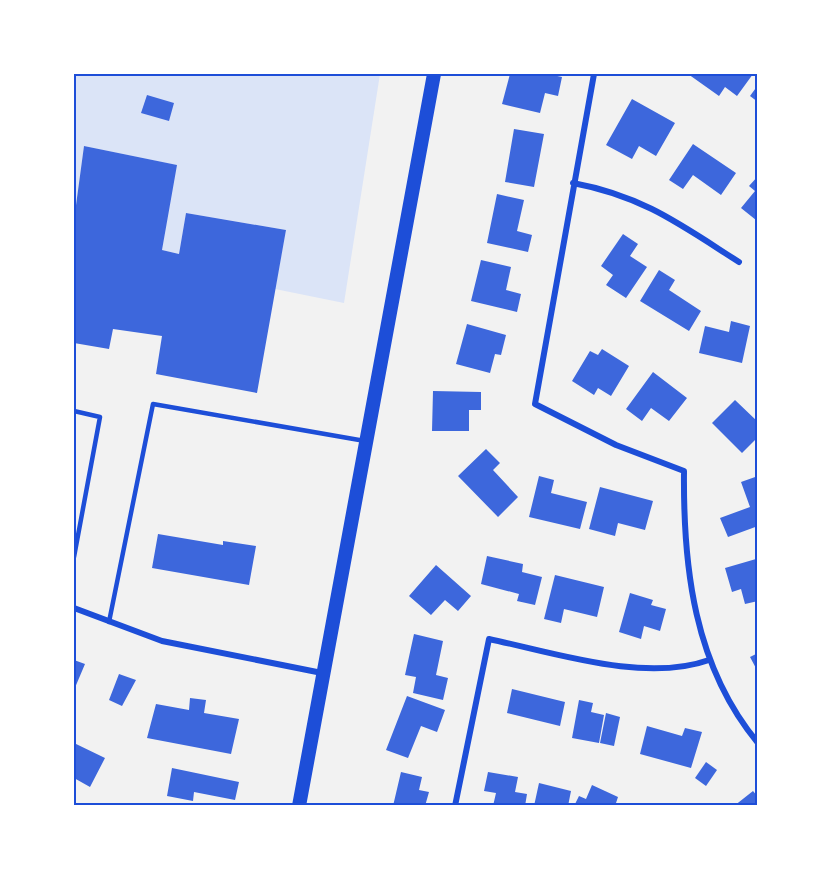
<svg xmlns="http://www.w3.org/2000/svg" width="831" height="879" viewBox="0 0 831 879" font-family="Arial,sans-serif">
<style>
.green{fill:#dbe4f7}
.building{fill:#3d67dc}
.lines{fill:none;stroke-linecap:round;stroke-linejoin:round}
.service{stroke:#1d4ed8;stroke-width:4.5}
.minor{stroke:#1d4ed8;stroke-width:6}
.primary{stroke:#1d4ed8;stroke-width:14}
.neatline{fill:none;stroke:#1d4ed8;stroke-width:2}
</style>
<rect width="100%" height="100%" fill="#f2f2f2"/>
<!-- green -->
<path class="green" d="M74 74H380L344 303 275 289 286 230 186 213 179 254 162 250 176 165 84 146 74 220Z"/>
<!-- building -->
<path class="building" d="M510 74H548L562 77 558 96 545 93 540 113 502 104Z
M688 74H753L737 96 725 87 719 96Z
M758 85V102L750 96Z
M147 95 174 103 169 121 141 113Z
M632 99 675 123 656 156 639 146 632 159 606 145Z
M514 129 544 134 534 187 505 182Z
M693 144 736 173 721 195 693 175 683 189 669 180Z
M84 146 177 165 162 250 179 254 186 213 286 230 257 393 156 374 162 336 113 329 109 349 74 343V220Z
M758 176V218L756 220 741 208 755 191 749 186Z
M497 194 524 200 517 231 532 235 528 252 487 243Z
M623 234 638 244 630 256 647 267 626 298 606 285 613 275 601 266Z
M481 260 511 267 506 290 521 294 517 312 471 301Z
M659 270 675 280 669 290 701 311 689 331 640 301Z
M731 321 750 326 742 363 699 353 705 326 729 332Z
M467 324 506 335 501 355 495 354 490 373 456 364Z
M602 349 629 366 611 396 598 388 594 395 572 381 590 351 598 355Z
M653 372 687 398 669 421 651 408 642 421 626 409Z
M433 391 481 392V410H469V431H432Z
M735 400 758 422V437L742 453 712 423Z
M486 449 500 463 493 470 518 497 498 517 458 476Z
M539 476 554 480 551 493 587 502 580 529 529 517Z
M758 476V526L728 537 720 518 750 507 741 482Z
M600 487 653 501 645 530 618 523 615 536 589 529Z
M158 534 223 545V541L256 546 249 585 152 568Z
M487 556 523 564 522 572 542 577 535 605 517 601 519 594 481 584Z
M756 559 758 601 745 604 741 589 732 592 725 568Z
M436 565 471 596 458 611 445 600 431 615 409 596Z
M555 575 604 587 597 617 564 609 561 623 544 619Z
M630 593 653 600 651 605 666 609 660 631 644 626 641 639 619 632Z
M414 634 443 641 436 675 448 678 443 700 413 693 416 677 405 675Z
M758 653V672L750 657Z
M74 660 85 664 74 690Z
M119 674 136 680 122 706 109 700Z
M512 689 565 702 560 726 507 713Z
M407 696 445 710 437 732 421 726 408 758 386 750Z
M190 698 206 700 204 713 239 719 231 754 147 738 156 704 189 710Z
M579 700 593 703 591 712 604 715 599 743 572 738Z
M606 713 620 717 614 746 600 743Z
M647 726 682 736 685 728 702 732 691 768 640 754Z
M74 743 105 758 90 787 74 778Z
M706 762 717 770 706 786 695 778Z
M172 768 239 782 235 800 194 792 193 801 167 796Z
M401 772 422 777 419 790 429 792 425 806H393Z
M488 772 518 777 515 792 527 794 525 806H493L496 793 484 791Z
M539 783 571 791 568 806H534Z
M592 785 618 797 615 806H574L579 796 586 799Z
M753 791 758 797V806H734Z"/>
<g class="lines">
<!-- service -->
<path class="service" d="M74 411 100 417 74 557
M109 622 153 404 365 441"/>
<!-- minor -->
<path class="minor" d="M594 74 535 404 616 445 684 471C683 567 694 666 758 743
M573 183C643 196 681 225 739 262
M74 608 162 641 322 673
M455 806 489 639C555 653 645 683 709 660"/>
<!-- primary -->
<path class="primary" d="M299 806 434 74"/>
</g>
<!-- border -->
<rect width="831" height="879" fill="none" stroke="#ffffff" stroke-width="150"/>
<rect x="75" y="75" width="681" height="729" class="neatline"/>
</svg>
